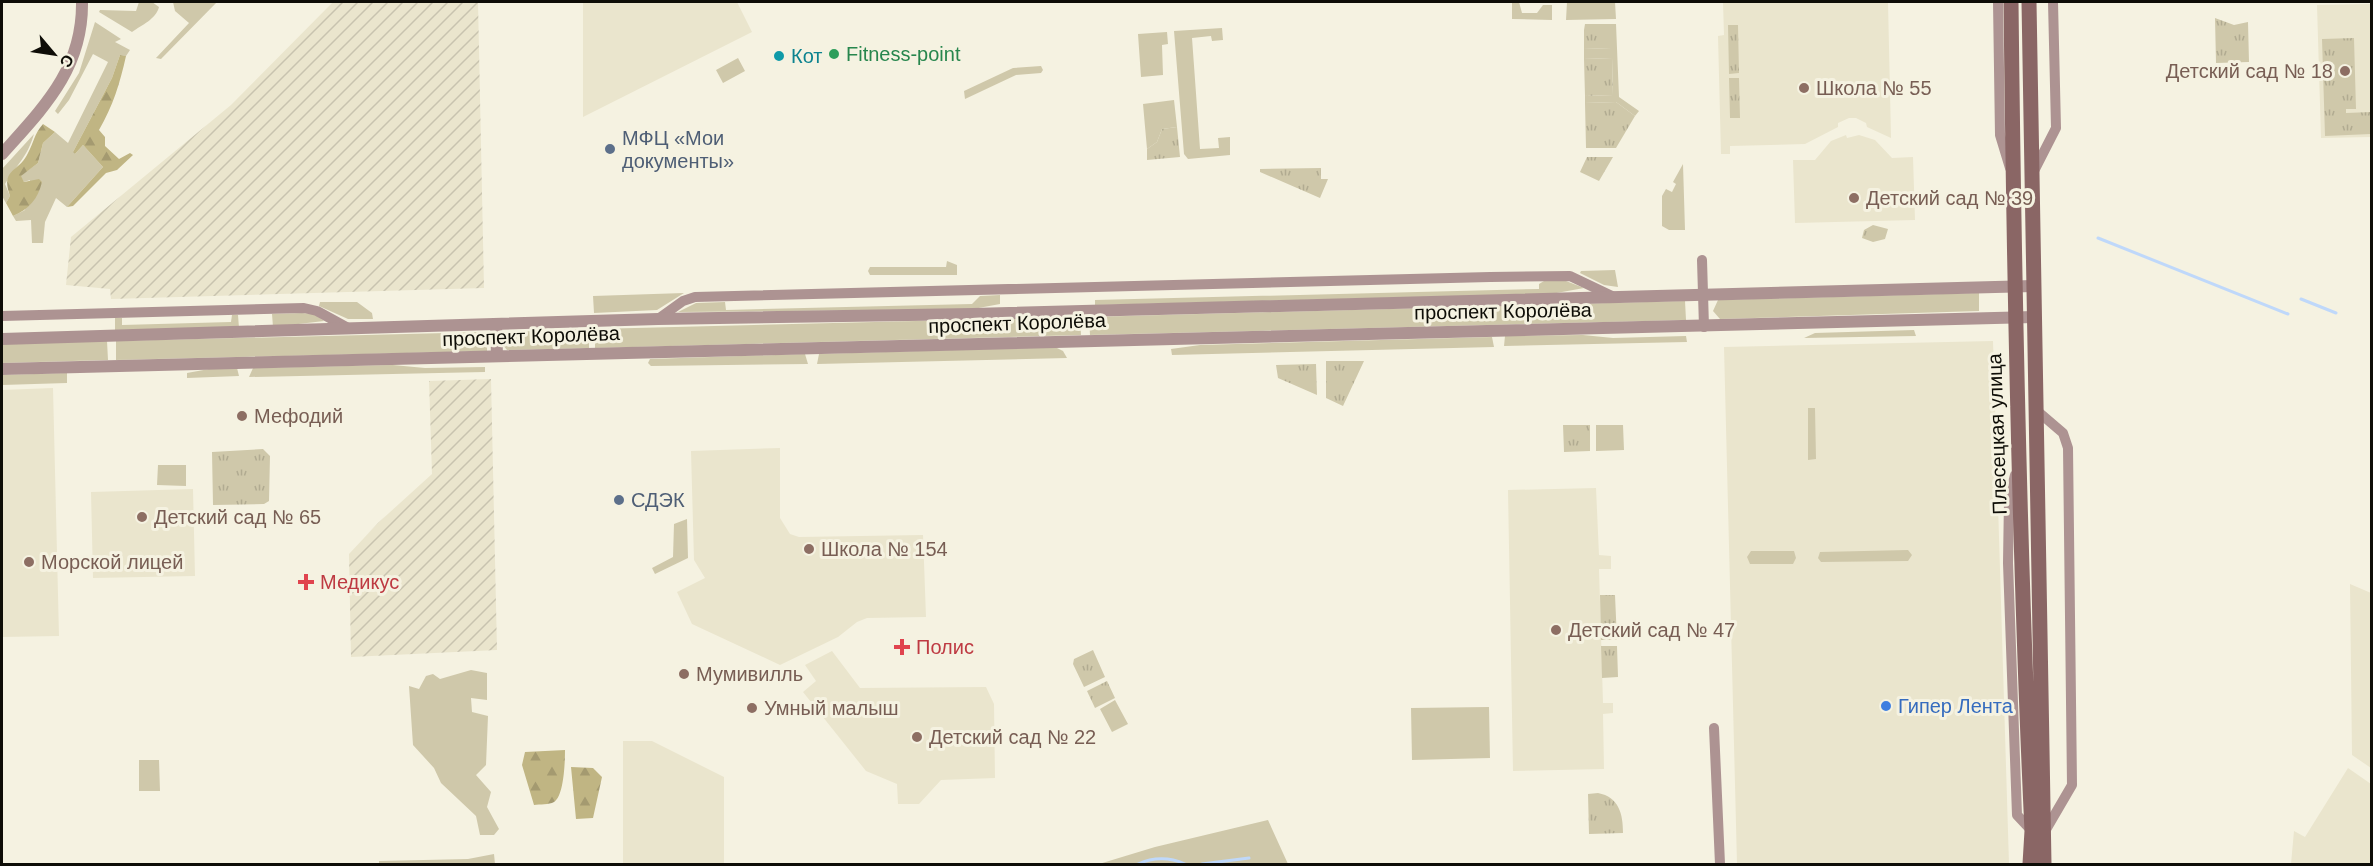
<svg xmlns="http://www.w3.org/2000/svg" width="2373" height="866" viewBox="0 0 2373 866" font-family="Helvetica,sans-serif">
<style>
.built{fill:#eae5cd}
.industrial{fill:url(#industrial-furrows)}
.grass{fill:#cfc8aa}
.forest{fill:url(#forest-firs)}
.park{fill:url(#park-tufts)}
.lines{fill:none;stroke-linecap:round;stroke-linejoin:round}
.stream{stroke:#bfd8fa;stroke-width:3}
.minor{stroke:#ad9392;stroke-width:10}
.tertiary{stroke:#ad9392;stroke-width:12}
.secondary{stroke:#8a6665;stroke-width:15}
.leisure-dot{fill:#2e9e5b;stroke:#f5f2e1;stroke-width:2}
.culture-dot{fill:#0f9aa8;stroke:#f5f2e1;stroke-width:2}
.education-dot{fill:#8d6e63;stroke:#f5f2e1;stroke-width:2}
.service-dot{fill:#5c6f8a;stroke:#f5f2e1;stroke-width:2}
.health-dot{fill:#e0444e;stroke:#f5f2e1;stroke-width:2}
.shop-dot{fill:#3f7fe0;stroke:#f5f2e1;stroke-width:2}
.labels{text-anchor:middle;dominant-baseline:central;stroke-width:6;stroke-linejoin:round;paint-order:stroke}
.leisure-label{font-size:20px;fill:#27864d;stroke:#f5f2e1;text-anchor:start}
.culture-label{font-size:20px;fill:#0d838f;stroke:#f5f2e1;text-anchor:start}
.education-label{font-size:20px;fill:#785e54;stroke:#f5f2e1;text-anchor:start}
.service-label{font-size:20px;fill:#4e5e75;stroke:#f5f2e1;text-anchor:start}
.street-label{font-size:20px;fill:#0e0d07;stroke:#f5f2e1}
.health-label{font-size:20px;fill:#be3a42;stroke:#f5f2e1;text-anchor:start}
.shop-label{font-size:20px;fill:#366cbe;stroke:#f5f2e1;text-anchor:start}
</style>
<defs>
<pattern id="industrial-furrows" width="10" height="10" patternUnits="userSpaceOnUse" patternTransform="scale(1.5)"><rect width="10" height="10" fill="#eae5cd"/><path d="M-1 1l2-2M0 10L10 0M9 11l2-2" fill="none" stroke="#c8c3af"/></pattern>
<pattern id="forest-firs" width="22" height="20" patternUnits="userSpaceOnUse" patternTransform="scale(1.5)"><rect width="22" height="20" fill="#c0b583"/><path d="M5 1l3.5 6h-7zM16 11l3.5 6h-7z" fill="#a49a70"/></pattern>
<pattern id="park-tufts" width="24" height="20" patternUnits="userSpaceOnUse" patternTransform="scale(1.5)"><rect width="24" height="20" fill="#cfc8aa"/><path d="M3 7l-1-3M5 7V3M7 7l1-3M15 17l-1-3M17 17v-4M19 17l1-3" fill="none" stroke="#b1ab91"/></pattern>
</defs>
<rect width="100%" height="100%" fill="#f5f2e1"/>
<!-- built -->
<path class="built" d="M583 2H737L752 32 583 117Z
M1723 2H1888L1891 138 1867 127 1866 123 1856 118H1849L1838 123V127L1805 144 1730 146V154H1721L1718 36 1724 35Z
M2371 4V137L2321 138 2317 5Z
M1846 135 1847 138 1859 135 1875 140 1892 158 1913 157 1915 220 1795 223 1793 160H1815L1831 141Z
M1993 341 2009 864H1737L1724 347Z
M53 388 59 636 2 637V390Z
M780 448V518L790 534 799 537 923 535 926 617 867 618 857 622 838 637 780 665 692 624 677 592 705 578 694 560 691 451Z
M1596 488 1599 555 1611 556V569H1599L1603 703H1613V713L1603 714 1604 769 1513 771 1508 490Z
M193 489 195 576 93 578 91 492Z
M2350 584 2371 593V768L2352 755Z
M832 651 860 688 986 687 994 704 995 778 941 780 919 804H898L897 784 866 771 803 692 816 681 805 665Z
M623 741H652L724 777V864H623Z
M2348 768 2371 784V864H2291L2294 831 2305 837Z"/>
<!-- industrial -->
<path class="industrial" d="M333 2H478L484 288 111 299 110 289 66 285 71 237 231 105Z
M491 379 497 650 351 657 349 554 378 523 432 474 429 381Z"/>
<!-- grass -->
<path class="grass" d="M139 2H152L159 7C156 19 142 25 132 32L99 12 100 10 136 11Z
M173 2H217L161 59 156 58 189 23 175 11Z
M1512 2H1519L1522 13H1537L1543 5H1552V20L1512 19Z
M1567 2H1615L1616 19 1566 20Z
M95 22 121 39 115 42 130 50 126 56 120 55 112 78 73 152 75 154 83 145 103 167 67 207 56 198 45 222 43 243H32L31 220 16 221 13 216 25 210 30 180 24 182 20 176 38 163 43 143 55 132 68 143 108 62 93 54 69 100 58 114 55 111 79 73Z
M1585 24H1616L1619 97 1639 111 1635 116 1616 102 1585 103V96L1613 95 1612 58 1584 59V49L1611 48V30H1584Z
M1222 28 1223 40 1212 41 1211 36 1192 38 1200 149 1219 148 1218 138 1230 137V155L1188 159 1184 154 1174 31Z
M1167 32 1168 44 1162 45 1163 75 1141 77 1138 34Z
M738 58 745 71 723 83 716 70Z
M1041 66 1043 70 1041 73 1016 75 965 99 964 91 1013 68Z
M1174 100 1177 127 1162 129 1157 142 1147 149 1143 104Z
M34 134C27 158 17 164 5 184L10 196 6 203 2 196V169Z
M1683 164 1685 230H1669L1662 226V196L1666 189 1672 192 1676 184 1673 182Z
M947 261 957 265V275H870L868 271 870 267H946Z
M1615 270 1618 287 1604 285 1580 273 1581 271Z
M1544 281H1566L1584 288 1551 294 1095 305V300L1539 289V284Z
M684 293 657 310 594 313 593 296Z
M1979 293V311L1720 319 1713 311 1718 300Z
M1000 295V304L973 309 678 312 696 303 725 302 726 310 972 304 980 296Z
M1685 301 1686 320 1090 335 1089 317Z
M320 302H357L372 313 373 319H348L319 306Z
M302 313 314 314 324 321 273 327 272 314Z
M232 315H238L239 328 115 330V318H122V325L231 322Z
M1080 317 1081 335 595 348V329Z
M589 329V348L507 350 503 345 506 332Z
M1914 330 1916 336 1804 338 1815 333Z
M487 332V351L116 360V341Z
M1583 335 1613 338 1686 336 1687 342 1504 346 1505 336Z
M1492 337 1494 347 1172 355 1171 349 1200 345Z
M107 341 108 360 2 363V344Z
M1055 347 1063 351 1067 358 817 364 819 354Z
M805 354 808 364 651 366 648 363 650 359Z
M393 365 425 368 485 367V372L249 377 253 368Z
M237 368 239 376 187 378V373L209 369Z
M67 373V383L2 385V375Z
M1808 408H1815L1816 459 1808 460Z
M1596 425H1623L1624 450 1596 451Z
M158 465H186V486L157 485Z
M687 519 688 558 655 574 652 568 673 557 674 524Z
M1908 550 1912 555 1908 561 1821 562 1818 558 1820 552Z
M1751 551H1794L1796 558 1793 564H1750L1747 557Z
M471 670 487 673V700L471 698 472 712 488 716 486 765 476 775 491 792 487 807 499 829 494 835H480L476 816 441 783 434 768 413 745 409 686 419 689 426 676 433 674 440 679Z
M1115 700 1128 724 1112 732 1100 709Z
M1489 707 1490 758 1412 760 1411 708Z
M139 760H159L160 791H139Z
M1268 820 1288 864H1099L1155 847Z
M494 854 495 864H379V861L468 859Z"/>
<!-- forest -->
<path class="forest" d="M120 55 126 56C120 83 113 106 99 130L105 137V146L119 159 130 153 133 155 117 170 106 173 73 206 67 207 103 167 83 145 75 154 73 152 112 78Z
M43 124 55 132 43 143 38 163 21 176 24 182 39 179 42 182C38 199 29 209 13 216L6 203 10 196C0 168 19 173 28 153 34 142 34 134 43 124Z
M565 750C565 762 564 796 554 802 549 805 540 804 534 805L522 765 525 752Z
M571 767 593 768 602 777 593 818 576 819Z"/>
<!-- park -->
<path class="park" d="M2215 18 2234 25 2248 22 2249 62 2216 63Z
M1728 25H1738L1739 73 1729 74Z
M1584 30H1612V48L1584 49Z
M2354 38 2356 109H2346V113L2371 112V134L2325 136 2322 39Z
M1612 58 1613 95 1585 96 1584 59Z
M1729 78H1739L1740 118H1730Z
M1616 102 1635 116 1616 148H1586L1585 103Z
M1177 127 1180 157 1147 160V149L1157 142 1162 129Z
M1587 157H1613L1599 181 1580 172Z
M1321 168V179H1328L1320 198 1260 172V169Z
M1873 225 1888 229 1885 239 1873 242 1862 238 1864 230Z
M1326 361H1364L1343 406 1326 398Z
M1316 364 1317 395 1278 378 1276 365Z
M1563 425H1590V451L1564 452Z
M263 449 270 456 269 501 264 504 213 505 212 452Z
M1600 595H1615L1617 640H1601Z
M1601 646H1617L1618 677 1602 678Z
M1093 650 1105 677 1084 687 1073 664 1074 659Z
M1107 681 1115 698 1095 708 1087 691Z
M1598 793C1619 797 1623 814 1623 833L1589 834 1588 794Z"/>
<g class="lines">
<!-- stream -->
<path class="stream" d="M2098 238 2288 314
M2301 299 2336 313
M1138 864C1154 857 1169 857 1185 864
M1202 864 1249 858"/>
<!-- minor -->
<path class="minor" d="M1998 2 2000 135 2010 168
M2033 173 2056 128 2053 2
M1702 260 1704 327
M2 316 304 308 317 311 348 328
M658 319 683 301 695 297 1490 277 1570 276 1612 296
M2035 409 2063 433 2068 448 2072 785 2044 833
M2015 475 2009 499 2008 563 2017 815 2032 831
M1714 728 1720 864"/>
<!-- tertiary -->
<path class="tertiary" d="M2 154C44 107 83 69 82 2
M496 324 497 356
M2 339 658 319 973 314 2033 286
M2 369 2034 317"/>
<!-- secondary -->
<path class="secondary" d="M2011 2C2014 278 2019 554 2032 831L2030 864
M2029 2 2044 864"/>
</g>
<!-- markers -->
<circle class="leisure-dot" cx="834" cy="54" r="6"/>
<circle class="culture-dot" cx="779" cy="56" r="6"/>
<g class="education-dot">
<circle cx="2345" cy="71" r="6"/>
<circle cx="1804" cy="88" r="6"/>
<circle cx="1854" cy="198" r="6"/>
<circle cx="242" cy="416" r="6"/>
<circle cx="142" cy="517" r="6"/>
<circle cx="809" cy="549" r="6"/>
<circle cx="29" cy="562" r="6"/>
<circle cx="1556" cy="630" r="6"/>
<circle cx="684" cy="674" r="6"/>
<circle cx="752" cy="708" r="6"/>
<circle cx="917" cy="737" r="6"/>
</g>
<g class="service-dot">
<circle cx="610" cy="149" r="6"/>
<circle cx="619" cy="500" r="6"/>
</g>
<g class="health-dot">
<path d="M303 573h6v6h6v6h-6v6h-6v-6h-6v-6h6z"/>
<path d="M899 638h6v6h6v6h-6v6h-6v-6h-6v-6h6z"/>
</g>
<circle class="shop-dot" cx="1886" cy="706" r="6"/>
<g class="labels">
<!-- leisure labels -->
<g class="leisure-label">
<text x="846" y="54">Fitness-point</text>
</g>
<!-- culture labels -->
<g class="culture-label">
<text x="791" y="56">Кот</text>
</g>
<!-- education labels -->
<g class="education-label">
<text x="2333" y="71" text-anchor="end">Детский сад № 18</text>
<text x="1816" y="88">Школа № 55</text>
<text x="1866" y="198">Детский сад № 39</text>
<text x="254" y="416">Мефодий</text>
<text x="154" y="517">Детский сад № 65</text>
<text x="821" y="549">Школа № 154</text>
<text x="41" y="562">Морской лицей</text>
<text x="1568" y="630">Детский сад № 47</text>
<text x="696" y="674">Мумивилль</text>
<text x="764" y="708">Умный малыш</text>
<text x="929" y="737">Детский сад № 22</text>
</g>
<!-- service labels -->
<g class="service-label">
<text x="622" y="138">МФЦ «Мои<tspan x="622" dy="23">документы»</tspan></text>
<text x="631" y="500">СДЭК</text>
</g>
<!-- street labels -->
<g class="street-label">
<text transform="translate(1503 311) rotate(-1)">проспект Королёва</text>
<text transform="translate(1017 323) rotate(-2)">проспект Королёва</text>
<text transform="translate(531 336) rotate(-2)">проспект Королёва</text>
<text transform="translate(1997 434) rotate(-92)">Плесецкая улица</text>
</g>
<!-- health labels -->
<g class="health-label">
<text x="320" y="582">Медикус</text>
<text x="916" y="647">Полис</text>
</g>
<!-- shop labels -->
<g class="shop-label">
<text x="1898" y="706">Гипер Лента</text>
</g>
</g>
<!-- border -->
<rect width="2373" height="866" fill="none" stroke="#0e0d07" stroke-width="6"/>
<!-- north arrow -->
<g transform="translate(54 54) rotate(119)" stroke="#f5f2e1" stroke-width="4.5" paint-order="stroke">
<path d="M0-4.5L10 22L0 15L-10 22Z" fill="#0e0d07"/>
<text y="-9" font-size="16" font-weight="bold" text-anchor="middle" fill="#0e0d07">С</text>
</g>
</svg>
